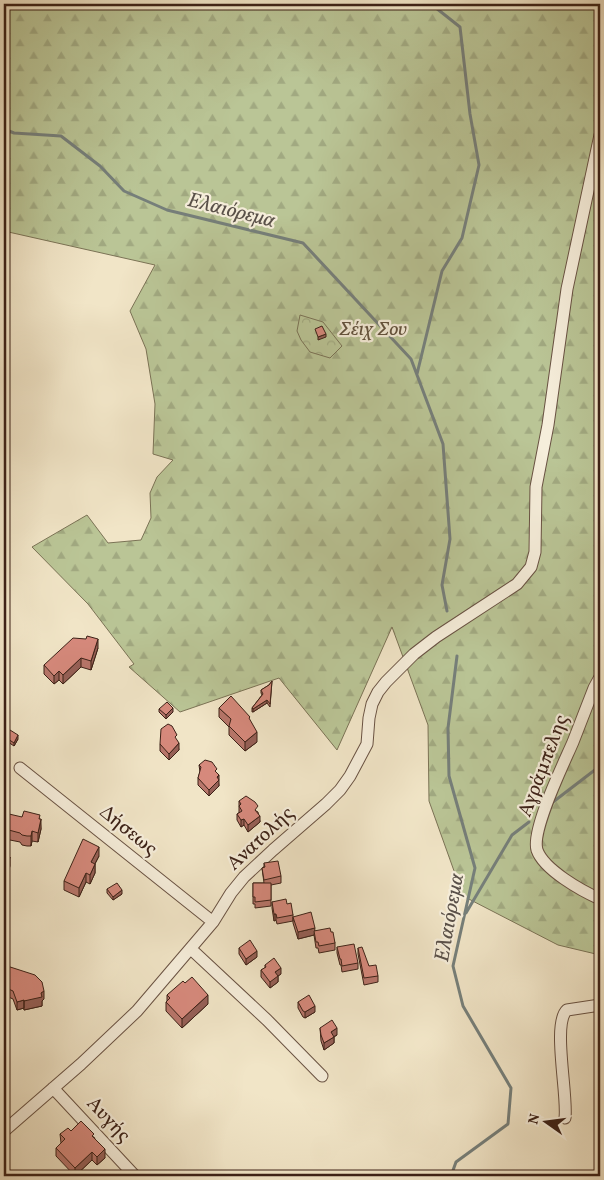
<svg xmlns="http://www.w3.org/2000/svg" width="604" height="1180" viewBox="0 0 604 1180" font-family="Vollkorn,serif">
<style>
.forest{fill:url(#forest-firs);stroke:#7b7356}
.park{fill:url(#park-crowns);stroke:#7b7356}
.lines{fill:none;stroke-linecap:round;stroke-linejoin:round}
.stream{stroke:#767f7a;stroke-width:3}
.minor-casing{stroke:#695243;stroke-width:13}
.minor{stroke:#f6eedb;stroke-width:11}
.wall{fill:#b8766b;stroke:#3c2117}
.shaded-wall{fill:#966057;stroke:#3c2117}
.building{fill:#d6897c;stroke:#3c2117}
.labels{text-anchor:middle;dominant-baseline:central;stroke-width:4.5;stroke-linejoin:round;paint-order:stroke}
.park-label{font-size:20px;font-style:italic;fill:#62523d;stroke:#f6eedb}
.street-label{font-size:20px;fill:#3c2117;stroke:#f6eedb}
.water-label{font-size:21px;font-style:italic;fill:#595049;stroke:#f6eedb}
</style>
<defs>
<pattern id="forest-firs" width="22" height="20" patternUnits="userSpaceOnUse" patternTransform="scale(1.25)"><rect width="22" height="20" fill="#bac596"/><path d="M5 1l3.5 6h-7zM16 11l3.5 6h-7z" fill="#a1a981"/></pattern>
<pattern id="park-crowns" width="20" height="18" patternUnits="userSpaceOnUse" patternTransform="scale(1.25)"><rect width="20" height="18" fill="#bac596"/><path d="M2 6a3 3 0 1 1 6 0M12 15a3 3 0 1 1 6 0" fill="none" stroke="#a1a981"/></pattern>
</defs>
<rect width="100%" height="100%" fill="#f1e5c7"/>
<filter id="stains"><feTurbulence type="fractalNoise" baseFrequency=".004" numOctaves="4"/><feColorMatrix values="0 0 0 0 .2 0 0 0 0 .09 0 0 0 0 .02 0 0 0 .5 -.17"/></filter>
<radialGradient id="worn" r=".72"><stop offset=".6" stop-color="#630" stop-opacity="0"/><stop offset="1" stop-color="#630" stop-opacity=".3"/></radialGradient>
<!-- forest -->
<path class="forest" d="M4 4H600V955L558 945 463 896 429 801 428 725 392 627 337 750 279 678 180 712 129 667 134 664 88 604 32 547 87 515 108 543 141 540 151 518 150 493 157 477 173 460 153 454 155 404 146 349 130 311 155 265 4 231Z"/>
<!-- park -->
<path class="park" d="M300 315 323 322 342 346 330 358 310 352 301 340 297 331Z"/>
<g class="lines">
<!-- stream -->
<path class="stream" d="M4 129 14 133 61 136 100 166 124 191 167 210 303 243 411 359 443 444 450 539 442 585 447 611
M417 374 442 271 462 238 479 165 470 114 460 27 431 4
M553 802 600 766
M466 913 512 835 529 822
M451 1176 456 1162 508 1124 511 1088 463 1006 453 966 475 868 449 776 448 728 457 656"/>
<defs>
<path id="minor" d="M600 677 594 688C587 706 580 724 573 742 564 763 531 830 537 850 544 870 582 891 600 899
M20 768 213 922
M191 949 267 1020 322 1076
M53 1088 135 1176
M565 1118C568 1095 552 1023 567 1010L600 1005
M4 1131 81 1064 137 1011 213 922 231 893 244 877 273 850 326 804 340 790 350 776 367 744 369 718 372 704 378 692 386 682 414 654 436 637 517 584 531 567 535 552 536 487 548 425 567 289 600 135"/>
</defs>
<!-- minor casing -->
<use href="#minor" class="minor-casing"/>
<!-- minor -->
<use href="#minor" class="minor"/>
</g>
<!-- wall -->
<path class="wall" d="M600 263V279L597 278V271Z
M600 301V326L597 311V302Z
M98 648 91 670 81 667 63 684 59 680 54 684 44 674V665Z
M272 681 270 707 267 703 253 712H252V708L262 695 261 693V690L269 685Z
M219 708 257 742 245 751 229 735V727L219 717Z
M159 709 173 712 166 719 159 712Z
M5 737 18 739 14 746 5 740Z
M177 741 179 750 169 760 160 751V744Z
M199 765 217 773 219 786 209 796 198 785V778L200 772Z
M239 801 258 812 260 822 248 832 244 825 241 827 237 820V814L239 813Z
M22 817 40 819 41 829 38 842 32 841 31 846H27L22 845 20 842 5 839V829Z
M99 856 95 864V873L90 884 86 882 79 897 64 890V881Z
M264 863 281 876V883L271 885V906L255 908V904H253V883H264L262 868H264Z
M107 889 122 894 113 900 107 893Z
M272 902 287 904 293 915V921L277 924 276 920 274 921 272 908Z
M293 917 315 931 331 932 335 943V950L319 953 318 948H316L314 935 298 939 293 923Z
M337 947 358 963V969L342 972 341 965H340L337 953Z
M239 948 257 957 246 965 239 954Z
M358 948 369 966 378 976V982L364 985 358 954Z
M4 965 44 999 42 1001V1006L24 1010V1008L17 1010 13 999 4 995Z
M265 965 281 974 278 976V982L270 988 261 977V970L265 968Z
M185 983 208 1004 182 1028 166 1011V1002L167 1001V995Z
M298 1002 315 1012 305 1018 303 1017 298 1008Z
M320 1028 337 1035 334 1037V1043L324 1050 321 1041Z
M71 1131 94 1137 105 1158 97 1165 92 1160 75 1176 56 1156V1148L61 1143 60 1134Z"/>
<!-- shaded-wall -->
<path class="shaded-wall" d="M326 334V337L318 340V337Z
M98 639V648L91 670V661Z
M81 658V667L63 684V675Z
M59 671V680L54 684V676Z
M267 700V703L253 712V709Z
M173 708V712L166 719V715Z
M257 732V742L245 751V742Z
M18 735V739L14 746V743Z
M179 743V750L169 760V754Z
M219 775V786L209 796V790Z
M260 816V822L248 832V825Z
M41 819V829L38 842V833Z
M244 819V825L241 827V820Z
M32 831V841L31 846V836Z
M99 847V856L91 871V862Z
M10 857V866L4 888V879Z
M95 864V873L90 884V875Z
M86 873V882L79 897V888Z
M122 890V894L113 900V897Z
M274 914H276V920L274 921Z
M315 928 314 935 298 939V932Z
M257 951V957L246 965V959Z
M281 968V974L278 976V982L270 988V982L275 972Z
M44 991V999L42 1001V1006L24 1010V1001Z
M208 995V1004L182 1028V1019Z
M24 1000V1008L17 1010V1002Z
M315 1006V1012L305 1018V1012Z
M337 1028V1035L331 1038V1032Z
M334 1037V1043L324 1050V1043Z
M105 1149V1158L97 1165V1157Z
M92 1152V1160L75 1176V1168Z"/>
<!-- building -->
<path class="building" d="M600 263V273L597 271Z
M600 301V317L597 302Z
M322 326 326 334 318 337 315 329Z
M87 636 98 639 91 661 81 658 63 675 59 671 54 676 44 665 73 638 86 639Z
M272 681 270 704 267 700 253 709 252 708 263 694 261 690 269 685Z
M231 696 250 717 249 718 257 732 245 742 229 726 231 719 219 708Z
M167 702 173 708 166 715 159 709Z
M168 724 172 726 177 735 175 737 179 743 169 754 160 744 161 729Z
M10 730 18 735 14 743 5 737Z
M205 760 212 762 217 769 215 771 219 775 217 777 219 780 209 790 198 778 201 767 199 765Z
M246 796 255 802 258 806 255 810 260 816 248 825 244 819 241 820 237 814 242 811 239 806 241 804 239 801Z
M24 811 40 815 39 819H41L38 833 32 831 31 836H27L22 835 20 833 5 829 9 814 22 817Z
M83 839 99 847 91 862 95 864 90 875 86 873 79 888 64 881Z
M4 856 10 857 4 879Z
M278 861 281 876 264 880 262 868 265 867 264 863Z
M117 883 122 890 113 897 107 889Z
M253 883H271V900L255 902V897H253Z
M286 899 287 904 291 903 293 915 277 918 276 914H274L272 902Z
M311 912 315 928 298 932 293 917Z
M330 928 331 932H333L335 943 319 946 318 942H316L314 931Z
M250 940 257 951 246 959 239 948Z
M354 944 358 963 342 966 341 959H340L337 947Z
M362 947 369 966 376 965 378 976 364 978 358 948Z
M274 958 281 968 275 972 278 976 270 982 261 970 266 967 265 965Z
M4 965 35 975 42 982 44 991 41 993 42 997 24 1001V1000L17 1002 13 991 4 987Z
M192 977 208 995 182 1019 166 1002 170 998 167 995 183 981 185 983Z
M309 995 315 1006 305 1012 303 1011 298 1002Z
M332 1020 337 1028 331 1032 334 1037 324 1043 321 1035 320 1028Z
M81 1121 94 1134 92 1136 105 1149 97 1157 92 1152 75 1168 56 1148 65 1139 60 1134 68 1128 71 1131Z
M535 1172 536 1176H492L491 1174Z"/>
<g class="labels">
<!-- park labels -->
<g class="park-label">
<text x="373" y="330">Σέιχ Σου</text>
</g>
<!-- street labels -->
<g class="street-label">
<text transform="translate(544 766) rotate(-69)">Αγράμπελης</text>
<text transform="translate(128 831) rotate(39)">Δήσεως</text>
<text transform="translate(261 839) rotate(-43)">Ανατολής</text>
<text transform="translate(108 1120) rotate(47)">Αυγής</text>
</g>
<!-- water labels -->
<g class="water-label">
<text transform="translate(231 211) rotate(14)">Ελαιόρεμα</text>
<text transform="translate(450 918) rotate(-80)">Ελαιόρεμα</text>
</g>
</g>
<!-- margin -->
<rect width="604" height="1180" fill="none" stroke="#f1e5c7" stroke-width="20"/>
<rect x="5" y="5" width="594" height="1170" fill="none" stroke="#3c2117" stroke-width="2.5"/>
<rect x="10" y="10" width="584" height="1160" fill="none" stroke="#3c2117"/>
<!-- north arrow -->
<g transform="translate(546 1122) rotate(284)" stroke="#f6eedb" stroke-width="4" paint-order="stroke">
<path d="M0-4L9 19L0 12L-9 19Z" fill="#3c2117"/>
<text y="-8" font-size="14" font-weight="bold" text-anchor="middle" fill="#3c2117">N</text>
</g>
<rect width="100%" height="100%" filter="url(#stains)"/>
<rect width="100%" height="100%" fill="url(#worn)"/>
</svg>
